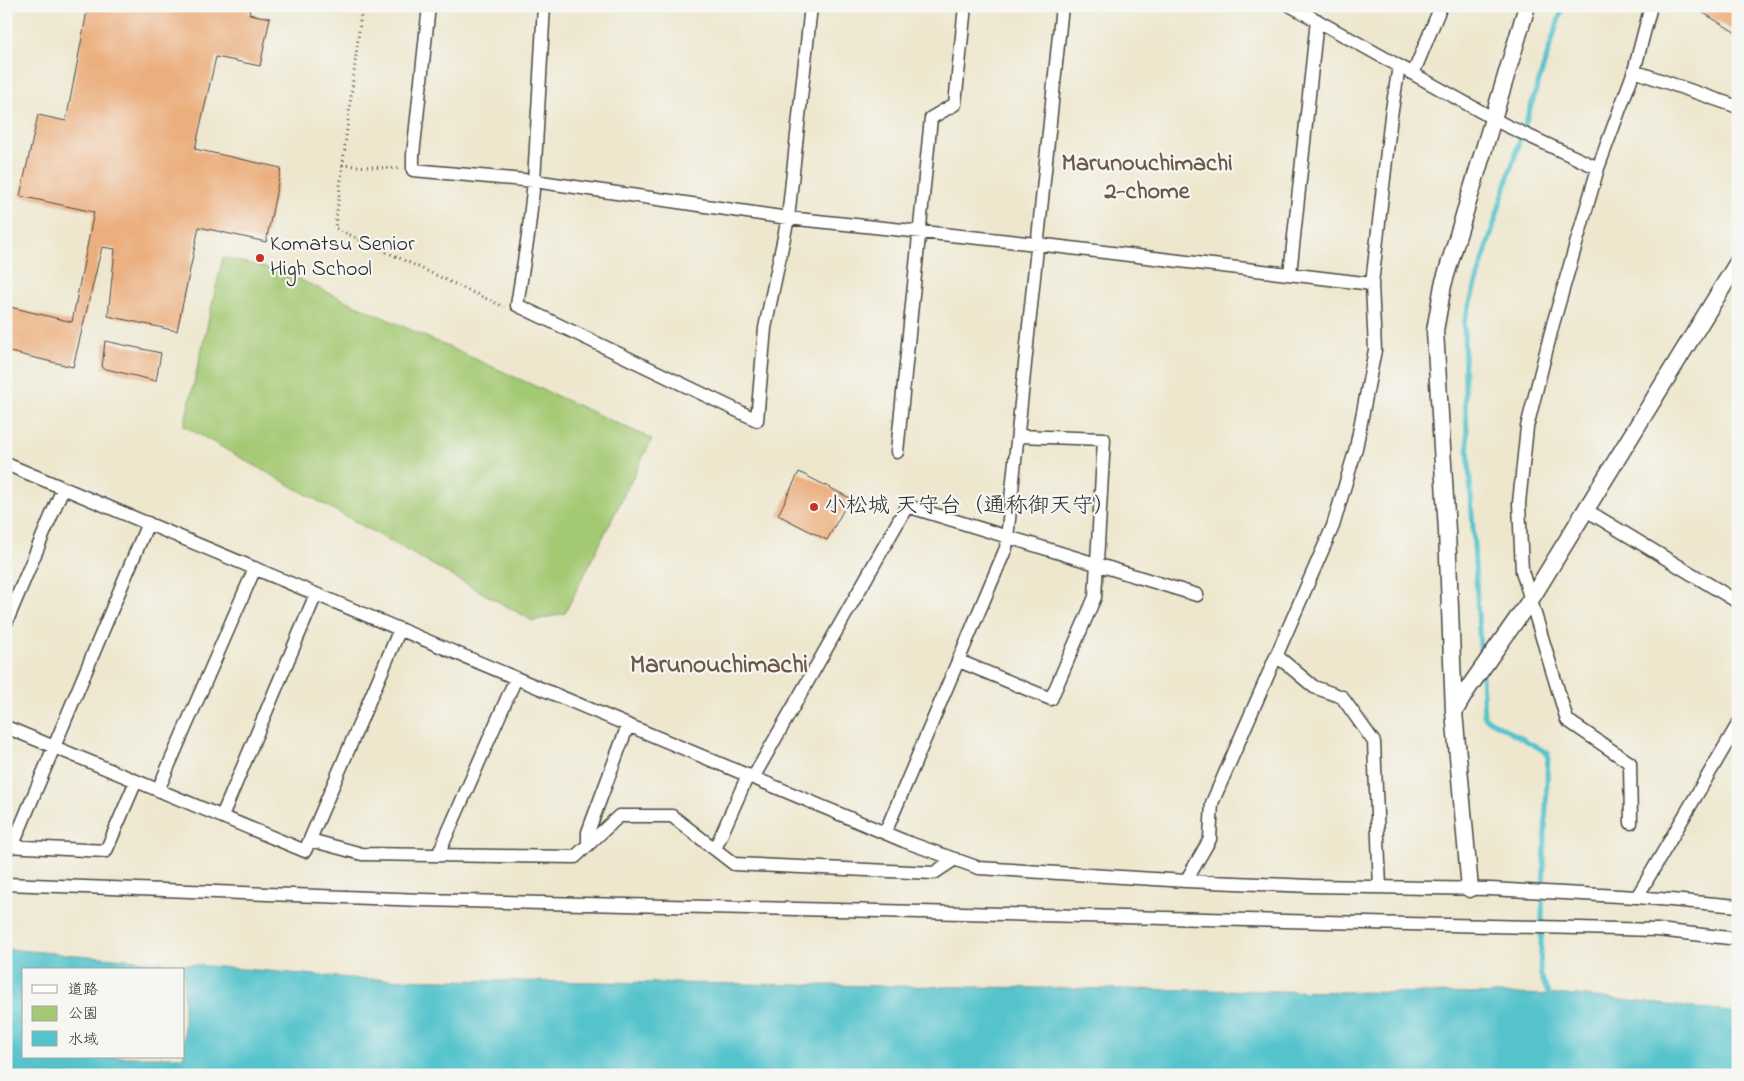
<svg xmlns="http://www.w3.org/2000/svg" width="1744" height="1081" viewBox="0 0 1744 1081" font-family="'Indie Flower','Klee One',sans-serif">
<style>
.green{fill:#a4c973;stroke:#687a4f}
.water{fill:#55c3cc;stroke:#40777c;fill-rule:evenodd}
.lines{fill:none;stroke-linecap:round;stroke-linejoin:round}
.stream{stroke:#55c3cc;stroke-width:5}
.building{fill:#ebae7d}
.minor-casing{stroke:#484743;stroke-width:15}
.tertiary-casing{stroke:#484743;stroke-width:19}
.path{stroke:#484743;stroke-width:3;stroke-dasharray:1 4;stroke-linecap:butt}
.minor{stroke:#fff;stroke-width:12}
.tertiary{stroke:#fff;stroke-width:16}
.poi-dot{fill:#c8321e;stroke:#f6f6f2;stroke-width:2}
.labels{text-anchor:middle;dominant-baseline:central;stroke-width:4.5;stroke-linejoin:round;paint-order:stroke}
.poi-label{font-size:22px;fill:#2b2b2b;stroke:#f6f6f2;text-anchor:start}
.neighbourhood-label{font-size:24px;font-weight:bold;fill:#6e5948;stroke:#f6f6f2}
.quarter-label{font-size:25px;font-weight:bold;fill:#6e5948;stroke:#f6f6f2}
</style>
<rect width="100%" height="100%" fill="#f6f6f2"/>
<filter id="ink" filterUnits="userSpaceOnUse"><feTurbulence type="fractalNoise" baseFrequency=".02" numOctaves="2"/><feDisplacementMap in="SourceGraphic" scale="10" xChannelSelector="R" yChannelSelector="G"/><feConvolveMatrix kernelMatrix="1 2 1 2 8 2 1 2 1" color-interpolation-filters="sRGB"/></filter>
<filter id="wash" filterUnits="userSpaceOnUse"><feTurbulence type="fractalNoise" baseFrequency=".0096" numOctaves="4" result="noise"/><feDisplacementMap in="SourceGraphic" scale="20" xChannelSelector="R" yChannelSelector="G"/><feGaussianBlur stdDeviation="1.12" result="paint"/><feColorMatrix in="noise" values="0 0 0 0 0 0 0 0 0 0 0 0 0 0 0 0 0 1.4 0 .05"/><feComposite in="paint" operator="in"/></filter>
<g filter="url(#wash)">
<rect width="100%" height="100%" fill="#eee7ce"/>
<!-- green -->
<path class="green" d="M223 257 285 273 652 439 565 613 533 621 184 426Z"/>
<!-- water -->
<path class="water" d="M6 949 362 979 1577 995 1738 1013V1075H6ZM24 970H184V1057H24Z"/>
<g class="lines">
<!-- stream -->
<path class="stream" d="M1481 663 1465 397 1464 323 1510 171 1563 6
M1482 676 1484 717 1548 753 1540 973 1551 1001"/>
</g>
<g id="blocks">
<!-- building -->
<path class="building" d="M88 6H251L249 14 270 18 260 66 216 57 195 149 281 168 266 242 199 227 177 331 108 316 115 249 102 247 73 367 6 351V306L72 322 94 212 20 196 38 115 66 121Z
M1692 6H1738V34Z
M105 341 161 353 156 381 102 368Z
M799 472 850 498 827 540 778 515Z"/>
</g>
</g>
<g filter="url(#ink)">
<use href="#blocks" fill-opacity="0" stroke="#484743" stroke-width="1"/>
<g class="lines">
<defs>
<path id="minor" d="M429 6 413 155V170L534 181 788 218 1037 244 1372 284
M544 6 534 181 528 236 517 305 757 420 765 328 788 218 811 6
M1291 6 1505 125 1598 168
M1634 71 1738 107
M1413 74 1441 6
M1290 274 1317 20
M897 452 931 118 955 104 965 6
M6 464 904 841 979 868 1186 881 1311 886 1490 889 1637 897 1738 906
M1586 510 1738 602
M6 623 63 488
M1277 656 1314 687 1342 697 1374 742 1380 887
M959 661 1051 699 1095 597 1104 439 1018 436
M6 727 305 851 400 629
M753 778 907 506 1197 595
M158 790 255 568
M222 816 316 594
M1631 823 1630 763 1567 720 1522 571 1519 503 1527 427 1553 324 1598 168 1634 71 1651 6
M885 833 1006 548 1062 6
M310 840 362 854 575 857 619 816H672L734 864 934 873 955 859
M588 845V832L628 725
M6 846 106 851 136 781
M12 847 148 523
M715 849 748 775
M438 855 516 678
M1186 881 1210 839 1212 803 1333 526 1356 448 1375 350 1372 284 1391 116 1399 66
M6 884 422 900 1658 930 1738 939
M1637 897 1738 724"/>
<path id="tertiary" d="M1454 712 1467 690 1531 599 1738 262
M1470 889 1454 712 1447 531 1435 331 1443 285 1527 6"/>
</defs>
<!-- minor casing -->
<use href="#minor" class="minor-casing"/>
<!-- tertiary casing -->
<use href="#tertiary" class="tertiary-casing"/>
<!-- path -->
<path class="path" d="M362 6 335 228 504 307
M342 165 400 169"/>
<!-- minor -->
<use href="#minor" class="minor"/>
<!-- tertiary -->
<use href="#tertiary" class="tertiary"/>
</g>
</g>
<!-- markers -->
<g class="poi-dot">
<circle cx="260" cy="258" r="5"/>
<circle cx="814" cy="507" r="5"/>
</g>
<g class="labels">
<!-- poi labels -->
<g class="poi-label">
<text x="270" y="245">Komatsu Senior<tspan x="270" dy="25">High School</tspan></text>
<text x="824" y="507">小松城 天守台（通称御天守）</text>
</g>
<!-- neighbourhood labels -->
<g class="neighbourhood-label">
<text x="1147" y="164">Marunouchimachi<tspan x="1147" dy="28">2-chome</tspan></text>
</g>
<!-- quarter labels -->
<g class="quarter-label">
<text x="719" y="666">Marunouchimachi</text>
</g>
</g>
<!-- margin -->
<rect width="1744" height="1081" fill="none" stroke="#f6f6f2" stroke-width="25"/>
<!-- legend -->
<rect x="22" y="968" width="162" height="90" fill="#f6f6f2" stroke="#a5a5a2"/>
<rect x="32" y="985" width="25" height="8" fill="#ffffff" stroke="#a5a5a2"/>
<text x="68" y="994" font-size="15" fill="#2b2b2b">道路</text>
<rect x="32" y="1006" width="25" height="15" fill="#a4c973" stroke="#a5a5a2"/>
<text x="68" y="1018" font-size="15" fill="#2b2b2b">公園</text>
<rect x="32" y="1031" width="25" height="15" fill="#55c3cc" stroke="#a5a5a2"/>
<text x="68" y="1044" font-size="15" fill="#2b2b2b">水域</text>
</svg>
